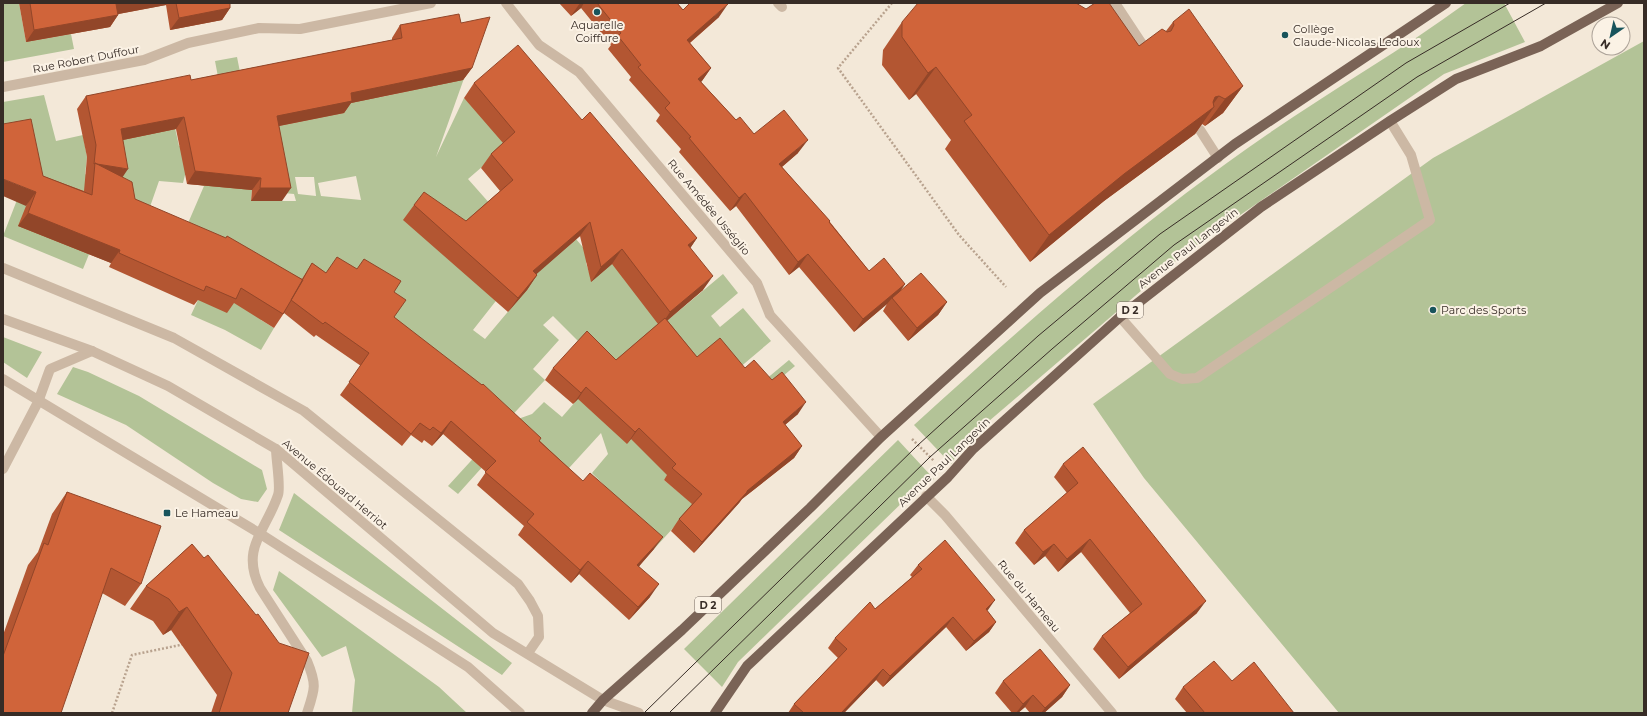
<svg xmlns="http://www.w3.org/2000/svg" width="1647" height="716" viewBox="0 0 1647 716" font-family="Montserrat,sans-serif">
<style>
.green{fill:#b3c397;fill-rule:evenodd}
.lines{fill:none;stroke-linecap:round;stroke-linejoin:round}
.path{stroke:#b8a28e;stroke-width:2.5;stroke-dasharray:2 2;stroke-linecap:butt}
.service{stroke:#ccb8a4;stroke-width:10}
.minor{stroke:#ccb8a4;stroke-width:10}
.tertiary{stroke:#ccb8a4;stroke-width:10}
.primary{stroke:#7a6356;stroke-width:10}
.tram{stroke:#372c26;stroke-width:1}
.wall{fill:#b35632}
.shaded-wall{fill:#924629}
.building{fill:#d0643a;stroke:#924629}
.poi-dot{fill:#18545c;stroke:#fbf2e5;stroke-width:1.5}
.labels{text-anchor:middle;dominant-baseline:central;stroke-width:4;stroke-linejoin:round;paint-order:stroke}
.shield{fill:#fbf2e5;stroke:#72675f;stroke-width:1}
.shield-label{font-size:10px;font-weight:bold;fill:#372c26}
.poi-label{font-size:11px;fill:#372c26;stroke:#fbf2e5;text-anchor:start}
.street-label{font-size:11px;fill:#372c26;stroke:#fbf2e5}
</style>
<rect width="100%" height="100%" fill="#f3e8d8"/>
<!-- green -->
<path class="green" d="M3 3H19L26 42 71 34 74 49 3 62Z
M1466 3H1504L1525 42 1444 74 1184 254 968 439 951 464 914 425C1027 322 1141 221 1268 134 1333 89 1402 50 1466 3Z
M1644 41V713H1339L1144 478 1093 404 1433 158Z
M237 57 246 102 227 124 215 61Z
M467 70 436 157 464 98 512 141 468 179 491 205 499 297 473 330 485 339 517 301 512 295 576 239 592 258 586 263 589 272 623 254V278L662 325 723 274 738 293 711 316 720 327 743 308 771 341 732 374 712 424 789 360 795 366 682 460 664 480 694 505 654 549 593 500 605 486 592 473 608 454 601 433 559 479 518 419 532 414 544 402 562 417 597 377 580 343 553 316 543 325 559 340 533 369 545 380 504 424 318 285 293 294 261 320 274 328 261 350 225 330 191 315 198 300 167 272 204 186 200 185 198 176 185 175 183 183 159 181 145 221 107 210 83 269 3 236 29 169 3 136V102L44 95 56 141 83 135 87 157 85 175 112 140 175 128 179 146 343 113 341 100 381 97 418 89ZM356 176 361 200 321 196 318 183ZM295 177H314L316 196 298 194ZM252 190 294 194 296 201H262L251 200Z
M3 337 42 352 27 378 3 362Z
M73 367 88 372 139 396 262 470 267 489 258 502 241 499 213 483 126 425 57 394Z
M501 428 494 454 458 494 448 486Z
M898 440 934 479 911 494 738 662 722 687 684 649Z
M294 493 512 663 502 675 279 530Z
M279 571 439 687 467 713H352L355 680 346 646 322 657 273 590Z"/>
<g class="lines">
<!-- path -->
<path class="path" d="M892 3 838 68 959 235 1006 287
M912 439 934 461
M112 713 132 655 185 644"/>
<!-- service -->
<path class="service" d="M3 268 174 338 304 411 518 584 530 601 538 616 539 637 528 653
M1120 317 1170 374 1182 379 1197 378 1430 220 1411 155 1390 121
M38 402 50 369 92 351"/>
<!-- minor -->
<path class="minor" d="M506 3 539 45 579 72 757 283 770 315 881 437
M778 3 782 7
M1115 3 1148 53
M3 87 144 60 188 43 259 28 300 29 431 3
M1200 130 1218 158
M276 449C276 459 281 488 278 495 266 531 240 548 260 588L307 661C317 685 315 689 307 713
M3 469 38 402
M926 496 945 515 1112 713"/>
<!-- tertiary -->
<path class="tertiary" d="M3 319 92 351 168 386 276 449 493 633 603 700 639 713
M3 379 259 533 468 667 520 713"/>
<!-- primary -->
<path class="primary" d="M592 713 603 700 682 630 810 508 881 437 1040 293 1235 144 1446 3
M715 713 747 666 948 477 973 449 1120 317 1261 207 1390 121 1456 79 1541 46 1618 3"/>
<!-- tram -->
<path class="tram" d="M644 713 918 445 1038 336 1160 234 1406 63 1510 3
M669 713 930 457 1052 349 1174 245 1417 77 1546 3"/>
</g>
<!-- wall -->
<path class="wall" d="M19 3H230V8L222 20 170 30 166 5 118 14V15L110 27 26 42Z
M559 3H677L683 10 719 17 690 43 711 68 701 82 736 120 754 134 798 153 782 167 830 222 869 271 905 284 901 290 947 302 938 315 908 341 883 311 887 304 854 332 799 267 789 275 736 206 730 211 679 152 681 149 656 121 660 115 629 80 631 77 608 49 611 45 581 8 571 16Z
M902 22 1139 46 1166 31 1173 22 1243 86 1223 113 1205 126 1202 124 1195 134 1104 201 1030 262 945 149 951 140 916 94 909 100 882 65 883 50Z
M400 25 472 68 463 80 351 103 344 113 279 126 282 201H251L252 190 187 184 176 129 123 140 122 177 135 199 302 279 312 263 326 273 357 269 394 292V317L540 441 654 549 639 566 650 597 629 620 579 574 571 583 518 535 524 526 477 485 486 472 443 434 432 446 424 440 422 443 411 435 402 446 340 395 361 366 316 335 314 337 284 313 274 328 234 303 227 313 198 300 194 305 109 267 111 263 18 226 26 206 43 176 84 191 87 157 77 109 86 96 191 80 392 40V38Z
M474 83 582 120 697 238 690 248 703 290 667 320 697 357 745 368 798 414 785 425 802 446 794 458 742 499 739 503 694 553 671 531 679 519 692 504 664 480 667 475 631 439 627 444 578 399 573 404 545 380 553 368 616 360 658 324 612 264 591 282 580 236 536 274 537 275 527 290 508 312 403 220 414 205 466 221 500 191 481 168 491 154 503 143 464 98Z
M1063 464 1197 613 1119 679 1093 649 1102 636 1130 613 1081 552 1058 572 1045 556 1034 565 1015 543 1024 530 1067 493 1054 477Z
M67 492 141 584 125 606 102 593 3 713V635L28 565 38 552 52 514Z
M192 544 288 713H211L217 695 171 630 163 635 153 621 130 609 146 586Z
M918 565 987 611 996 622 989 632 966 651 946 627 883 687 876 680 844 713H788L794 704 838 658 828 648 835 638 875 609 912 577 910 575Z
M1003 681 1070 685 1062 697 1044 713H1030L1025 707 1018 713H1012L995 693Z
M1232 681 1294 713H1187L1175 699 1183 687Z"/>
<!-- shaded-wall -->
<path class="shaded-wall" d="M123 3H167L166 5 108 16 116 4Z
M580 3H584L581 8 571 16Z
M728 4 719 17 678 53 687 40Z
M230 8 222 20 170 30 179 18Z
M118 15 110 27 26 42 34 30Z
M936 67 916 94 909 100 928 73Z
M472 68 463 80 351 103 344 113 269 128 277 116 351 93Z
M711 68 702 81 689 92 698 79Z
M1243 86 1223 113 1205 126 1225 99Z
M1219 96 1209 110 1214 107 1195 134 1104 201 1030 262 1049 235 1215 97Z
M184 117 176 129 113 142 121 129Z
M808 140 798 153 770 177 779 164Z
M95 164 128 169 120 181Z
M195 171 261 178 252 190 187 184Z
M3 179 36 192 26 206 3 196Z
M260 188H291L282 201H251Z
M745 193 736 206 730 211 739 198Z
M28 213 120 250 111 263 18 226Z
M590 222 580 236 523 286 533 271Z
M697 238 687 253 688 245Z
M622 249 612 264 591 282 601 267Z
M808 254 799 267 789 275 798 262Z
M537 275 527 290 508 312 518 298Z
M713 276 703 290 660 327 670 312Z
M905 284 896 297 892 298 887 304 854 332 863 319Z
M947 302 938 315 908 341 917 328Z
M586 387 578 399 573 404 581 393Z
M806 402 798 414 775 433 783 422Z
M451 421 443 434 432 446 441 433Z
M639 428 631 439 627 444 635 432Z
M802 446 794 458 742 499 739 503 694 553 702 542 747 491Z
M663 537 654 549 629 578 637 565Z
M1090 539 1081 552 1058 572 1067 559Z
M1054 544 1045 556 1034 565 1043 552Z
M588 561 579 574 571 583 580 570Z
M659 584 650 597 629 620 638 607Z
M995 600 988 610 978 619 986 609Z
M1206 601 1197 613 1119 679 1128 667Z
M187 607 171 630 163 635 179 612Z
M953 617 946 627 883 687 890 676Z
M996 622 989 632 966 651 974 641Z
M883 669 876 680 844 713H841Z
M1070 685 1062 697 1044 713H1041L1045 708Z
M1033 695 1025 707 1018 713H1016L1023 704Z"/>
<!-- building -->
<path class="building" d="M30 3H123L116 4 118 15 34 30Z
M176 3H230V8L179 18Z
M597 3H677L683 10 690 3H727L728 4 687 40 711 68 698 79 736 120 740 117 754 134 784 110 808 140 779 164 830 221 829 222 869 271 884 258 905 284 863 319 808 254 798 262 745 193 739 198 689 138 691 137 665 108 670 103 638 67 641 65 618 36 621 33Z
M918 3H1076L1086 9 1095 3H1109L1139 46 1162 29 1167 32 1171 31 1174 25 1173 22 1189 9 1243 86 1225 99 1219 96 1215 97 1213 102 1214 107 1124 174 1049 235 964 121 972 115 936 67 928 73 902 37V22Z
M459 14 461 23 490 17 472 68 351 93 352 101 277 116 291 188H260L261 178 195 171 184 117 121 129 128 169 97 164 95 163V164H94L96 145 86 96 190 75 191 80 402 38 400 25Z
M518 45 582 120 590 112 697 238 688 245 713 276 670 312 622 249 601 267 590 222 533 271 537 275 518 298 414 205 424 192 466 221 513 180 491 154 515 132 474 83Z
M31 119 43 176 92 195 95 163 132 182 135 199 226 238 227 236 303 280 283 314 241 288 236 299 206 286 204 291 119 253 120 250 28 213 36 192 3 179V124Z
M337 257 357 269 364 259 401 281 394 292 406 300 394 317 482 385 483 384 541 438 539 441 583 481 590 473 663 537 637 565 659 584 638 607 588 561 580 570 527 522 534 514 485 472 496 461 451 421 441 433 433 427 430 430 420 423 411 434 349 382 369 353 325 322 323 324 291 300 312 263 326 273Z
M921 273 947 302 917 328 892 298Z
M665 318 697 357 720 338 745 368 754 360 772 380 782 372 806 402 783 422 802 446 747 491V492L702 542 679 519 702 494 672 468 676 464 639 428 635 432 586 387 581 393 553 368 587 331 616 360Z
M1083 447 1206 601 1128 667 1102 636 1142 604 1090 539 1067 559 1054 544 1043 552 1024 530 1078 483 1063 464Z
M67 492 161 526 141 584 111 568 61 713H3V656L44 543 48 545Z
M945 540 995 600 986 609 996 622 974 641 953 617 890 676 883 669 841 713H804L794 704 847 649 835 638 870 602 875 609 922 569 918 565Z
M192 544 204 558 208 555 256 615 258 614 279 643 309 653 288 713H219L232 673 187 607 179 612 169 599 146 586Z
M1040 649 1070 685 1045 708 1033 695 1023 704 1003 681Z
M1214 661 1232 681 1254 662 1294 713H1205L1183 687Z"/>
<!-- markers -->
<g class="poi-dot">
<circle cx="597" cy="12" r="4"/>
<circle cx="1285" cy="35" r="4"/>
<circle cx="1433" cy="310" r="4"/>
<rect x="163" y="509" width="8" height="8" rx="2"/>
</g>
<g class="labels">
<!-- shield labels -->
<g class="shield">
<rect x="1117" y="302" width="26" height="16" rx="3"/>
<rect x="695" y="597" width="26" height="16" rx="3"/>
</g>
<g class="shield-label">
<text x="1130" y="310">D 2</text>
<text x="708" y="605">D 2</text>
</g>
<!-- poi labels -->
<g class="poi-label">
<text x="597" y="25" text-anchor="middle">Aquarelle<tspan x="597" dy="13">Coiffure</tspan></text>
<text x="1293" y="29">Collège<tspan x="1293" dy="13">Claude-Nicolas Ledoux</tspan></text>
<text x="1441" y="310">Parc des Sports</text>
<text x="175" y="513">Le Hameau</text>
</g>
<!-- street labels -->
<g class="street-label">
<text transform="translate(86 59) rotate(-11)">Rue Robert Duffour</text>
<text transform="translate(709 207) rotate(50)">Rue Amédée Usséglio</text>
<text transform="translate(1188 248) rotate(-38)">Avenue Paul Langevin</text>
<text transform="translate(944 462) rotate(-44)">Avenue Paul Langevin</text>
<text transform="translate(335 484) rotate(40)">Avenue Édouard Herriot</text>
<text transform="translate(1029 596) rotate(50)">Rue du Hameau</text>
</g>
</g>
<!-- border -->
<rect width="1647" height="716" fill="none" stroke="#372c26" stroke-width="8"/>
<!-- north arrow -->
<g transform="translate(1611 36) rotate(214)"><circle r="19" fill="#fbf2e5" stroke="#ada399"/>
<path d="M0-3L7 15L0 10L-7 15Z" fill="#18545c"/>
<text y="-6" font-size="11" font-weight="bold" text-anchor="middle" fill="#372c26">N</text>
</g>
</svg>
